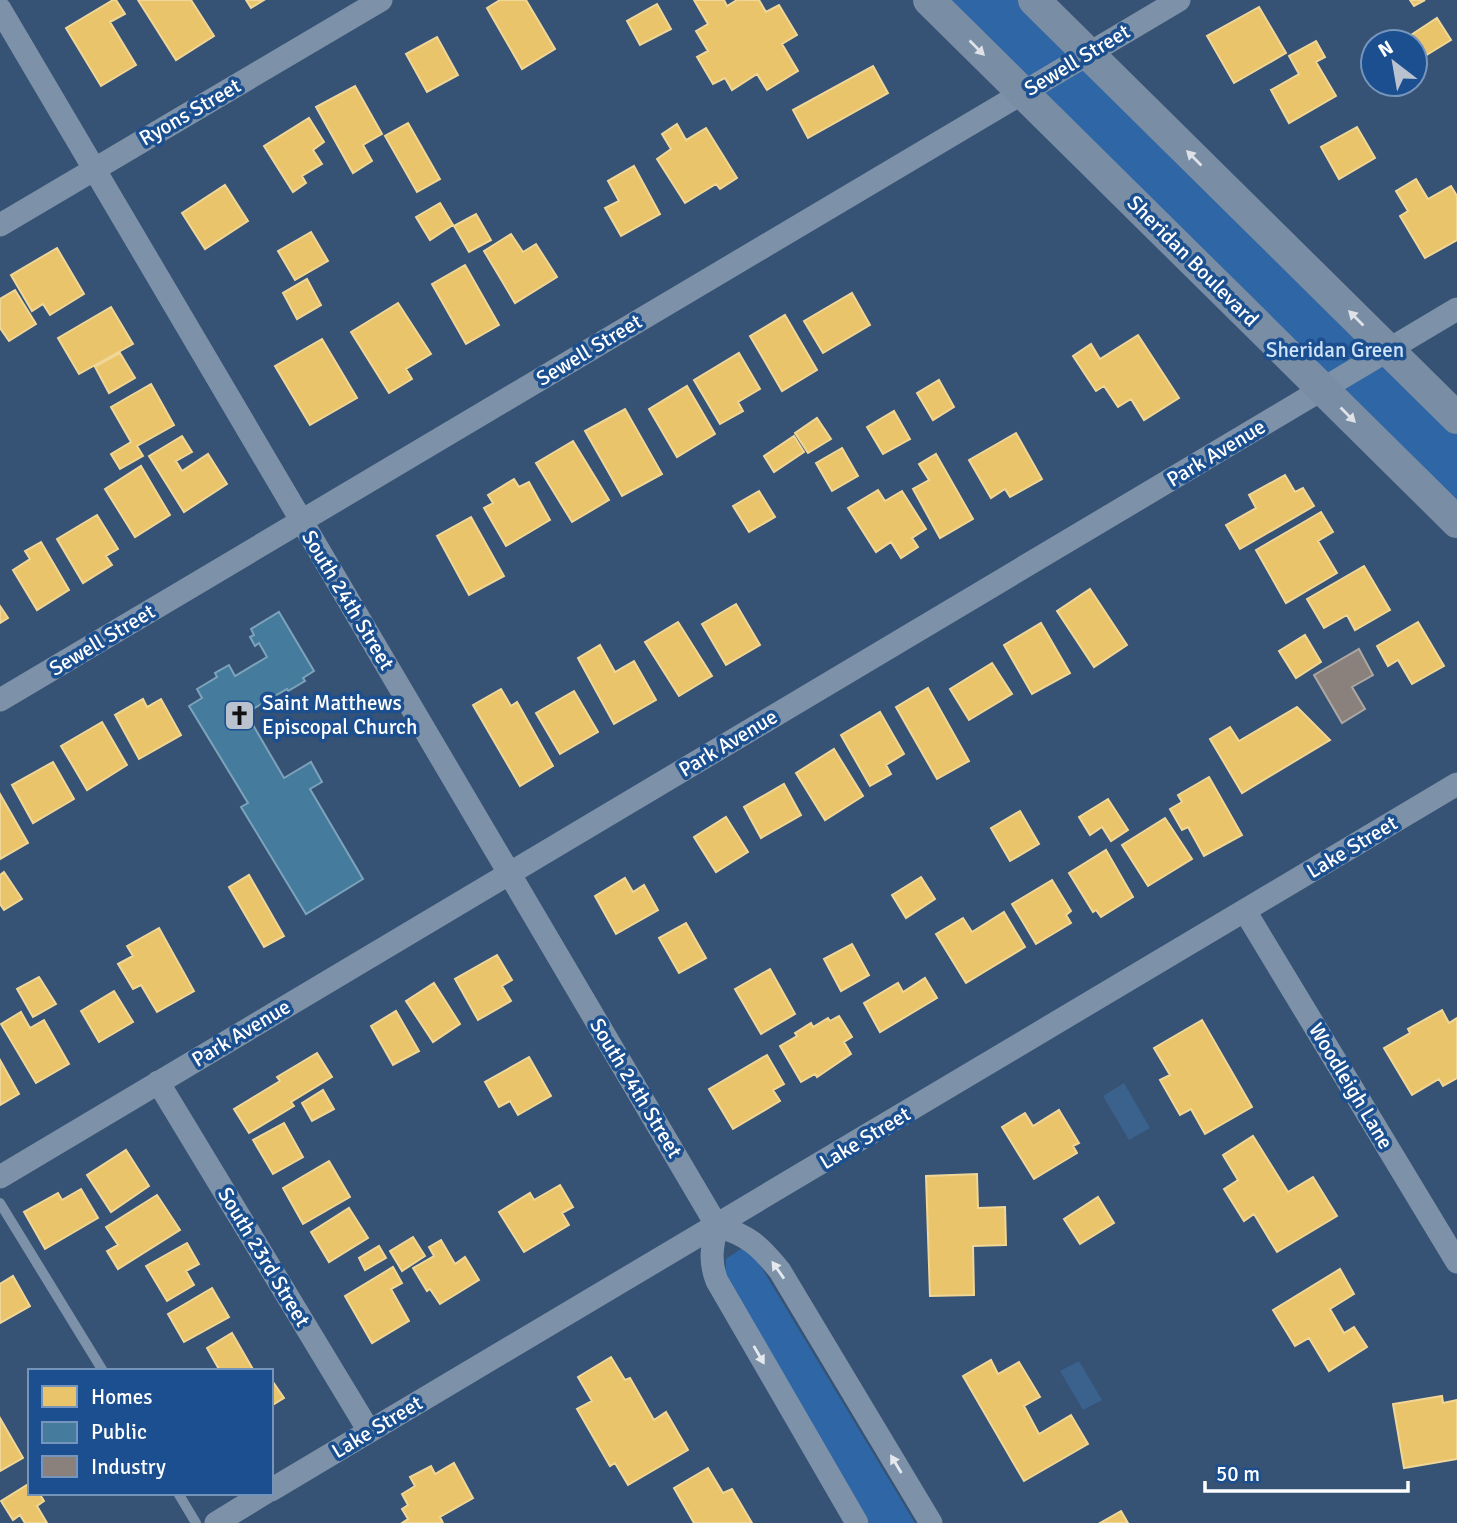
<svg xmlns="http://www.w3.org/2000/svg" width="1457" height="1523" viewBox="0 0 1457 1523" font-family="Signika,sans-serif">
<style>
.green{fill:#2f66a5}
.water{fill:#3b618d}
.homes{fill:#e9c46a;stroke:#f0d697;stroke-width:2}
.public{fill:#457b9d;stroke:#7da3ba;stroke-width:2}
.industry{fill:#8a817c;stroke:#ada7a3;stroke-width:2}
.lines{fill:none;stroke-linecap:round;stroke-linejoin:round}
.lane{stroke:#7d92a8;stroke-width:10}
.street{stroke:#7d92a8;stroke-width:23}
.secondary{stroke:#798da4;stroke-width:32}
.oneway{fill:#dee2e8}
.oneway2{fill:#e5e9ee}
.labels{text-anchor:middle;dominant-baseline:central;stroke-width:7;stroke-linejoin:round;paint-order:stroke}
.street-label{font-size:21px;fill:#fff;stroke:#1b4f8f}
.park-label{font-size:21px;fill:#cfe3fa;stroke:#1b4f8f}
.poi-label{font-size:21px;fill:#fff;stroke:#1b4f8f;text-anchor:start}
</style>
<rect width="100%" height="100%" fill="#365274"/>
<!-- green -->
<path class="green" d="M929 0H1034L1457 418V522Z
M741 1249 749 1251 757 1260 915 1523H870L726 1277V1259Z"/>
<!-- water -->
<path class="water" d="M1124 1083 1150 1128 1129 1140 1103 1096Z
M1079 1361 1102 1400 1083 1410 1060 1371Z"/>
<!-- homes -->
<path class="homes" d="M113 0H116L125 14 110 22 136 65 101 86 66 28Z
M138 0H191L214 36 176 60Z
M246 0H264L251 8Z
M500 0H526L555 49 522 69 487 8Z
M694 0H724L727 6 737 0H759L766 12 779 5 797 35 782 44 798 71 767 90 757 74 732 90 725 78 713 84 697 57 708 51 696 31 708 24Z
M1410 0H1425L1414 6Z
M657 4 671 29 640 45 627 21Z
M1259 7 1286 53 1234 83 1207 36Z
M1437 18 1451 40 1425 56 1411 35Z
M437 37 458 75 427 92 406 54Z
M1316 41 1325 57 1316 62 1336 96 1289 123 1271 90 1299 74 1289 56Z
M873 66 888 93 808 138 793 110Z
M355 86 382 134 363 145 372 161 353 173 316 107Z
M309 118 324 142 313 150 322 164 302 176 306 183 293 192 264 146Z
M408 123 440 179 417 192 385 136Z
M677 124 686 140 706 128 737 178 720 189 716 184 685 203 657 159 671 149 662 134Z
M1357 127 1375 158 1339 179 1321 147Z
M634 166 660 214 621 236 605 208 619 201 608 181Z
M1416 179 1428 199 1451 186 1457 196V240L1425 258 1400 216 1408 211 1396 191Z
M225 185 248 221 205 249 182 213Z
M440 203 453 225 430 240 416 217Z
M476 214 491 240 469 252 454 226Z
M311 232 328 261 295 280 278 251Z
M511 234 523 252 536 244 557 277 515 303 484 251Z
M57 248 84 294 50 315 43 304 32 311 11 275Z
M465 265 499 325 466 344 432 284Z
M307 279 321 305 297 319 283 293Z
M15 290 36 324 9 341 0 328V299Z
M852 293 870 325 823 353 804 321Z
M398 303 431 354 406 369 412 379 389 393 351 332Z
M111 307 133 344 79 374 58 338Z
M785 315 817 370 782 391 750 336Z
M1138 335 1179 398 1144 420 1131 399 1118 407 1104 386 1096 391 1073 356 1091 344 1100 359Z
M322 339 357 398 310 425 275 366Z
M120 353 135 378 109 393 95 367Z
M739 353 760 389 738 402 743 411 720 424 694 380Z
M939 380 954 407 933 420 917 393Z
M151 384 174 425 137 446 143 456 120 469 111 454 131 442 111 407Z
M687 386 715 434 677 457 649 409Z
M625 409 662 474 622 496 585 431Z
M894 411 910 439 883 454 867 427Z
M817 418 831 439 808 453 795 433Z
M1016 433 1042 479 1010 497 1005 489 991 498 969 460Z
M182 436 192 452 176 461 182 471 208 454 227 484 184 512 149 456Z
M794 436 804 452 774 472 764 456Z
M573 441 609 500 572 522 536 463Z
M842 448 858 476 832 491 816 463Z
M936 454 973 519 940 538 913 489 929 480 919 464Z
M141 466 170 515 135 537 105 489Z
M1285 475 1295 492 1303 488 1314 506 1240 549 1226 525 1256 508 1249 495Z
M514 479 519 487 529 482 550 520 506 546 484 508 493 503 488 495Z
M878 490 885 501 902 491 926 529 912 538 918 547 901 558 891 542 876 552 848 508Z
M759 491 775 517 749 532 733 506Z
M1321 512 1333 532 1318 541 1337 573 1286 603 1256 550Z
M97 515 118 549 106 556 112 565 83 583 57 539Z
M471 517 504 576 469 595 437 536Z
M41 542 69 590 37 610 13 570 30 559 25 551Z
M1364 566 1390 610 1355 630 1347 615 1324 628 1307 599Z
M1090 589 1127 645 1094 667 1057 611Z
M736 604 760 645 726 665 702 624Z
M0 606 8 618 0 623Z
M678 622 712 676 679 696 645 642Z
M1418 622 1444 666 1412 684 1398 660 1388 666 1377 646Z
M1041 623 1070 673 1032 694 1004 645Z
M1305 635 1321 662 1296 678 1279 651Z
M600 645 615 672 634 661 656 700 614 724 578 658Z
M992 663 1012 694 969 720 950 689Z
M928 688 969 761 937 779 896 707Z
M501 689 511 706 517 702 553 766 520 786 473 705Z
M574 691 598 732 560 754 536 713Z
M143 699 147 707 161 699 181 735 139 759 115 715Z
M1297 707 1330 740 1242 793 1210 739 1230 727 1239 741Z
M880 712 904 754 886 765 891 774 870 786 841 735Z
M102 722 127 765 87 790 61 746Z
M834 749 863 796 825 820 796 773Z
M53 762 74 799 33 823 12 785Z
M1209 777 1242 835 1204 856 1188 827 1182 830 1170 809 1182 802 1178 795Z
M784 784 801 815 761 838 744 807Z
M0 794 28 843 0 859Z
M1108 799 1128 830 1111 841 1102 827 1090 835 1079 817Z
M1020 811 1039 844 1010 861 991 828Z
M726 817 748 852 716 872 694 837Z
M1165 818 1192 859 1148 886 1122 845Z
M1106 850 1133 897 1101 917 1096 910 1093 912 1069 873Z
M4 872 22 899 4 910 0 904V875Z
M249 875 284 936 264 947 229 887Z
M921 877 935 899 906 918 892 895Z
M625 878 633 892 644 885 658 910 616 934 595 896Z
M1052 880 1071 911 1066 915 1071 923 1036 944 1012 904Z
M1004 912 1025 947 966 983 936 934 963 918 972 932Z
M686 923 706 958 679 973 659 938Z
M159 928 194 991 157 1012 141 985 133 989 118 964 133 956 127 946Z
M852 944 869 975 841 991 824 959Z
M497 955 512 980 502 986 511 1001 478 1020 455 979Z
M770 969 795 1014 761 1034 735 989Z
M39 977 56 1004 33 1017 17 989Z
M925 978 937 998 880 1032 864 1003 898 983 903 992Z
M434 983 460 1024 433 1042 406 1001Z
M114 991 133 1022 99 1042 81 1011Z
M1442 1010 1449 1023 1457 1018V1078L1443 1086 1439 1079 1412 1095 1384 1048 1410 1033 1408 1029Z
M396 1011 419 1051 393 1065 371 1026Z
M21 1012 30 1028 44 1020 69 1064 36 1083 1 1024Z
M839 1016 852 1037 844 1042 851 1054 817 1077 815 1074 801 1082 780 1046 797 1036 795 1033 811 1023 813 1027 828 1018 830 1021Z
M1202 1020 1252 1107 1205 1134 1191 1109 1180 1115 1160 1080 1170 1075 1154 1048Z
M317 1053 332 1077 291 1102 294 1106 249 1133 234 1109 280 1081 277 1077Z
M767 1055 784 1084 773 1090 780 1101 733 1129 709 1089Z
M529 1057 551 1096 518 1115 510 1101 499 1107 485 1082Z
M0 1060 19 1094 0 1105Z
M323 1090 334 1109 312 1121 302 1103Z
M1059 1110 1079 1143 1073 1146 1077 1153 1034 1179 1002 1127 1025 1113 1033 1126Z
M284 1123 303 1157 273 1174 253 1140Z
M1253 1136 1288 1192 1313 1177 1337 1216 1277 1252 1254 1214 1244 1221 1224 1189 1238 1180 1223 1155Z
M126 1150 149 1186 111 1212 87 1175Z
M329 1161 350 1197 303 1224 283 1188Z
M977 1174 978 1208 1005 1207 1006 1245 973 1246 974 1295 930 1296 926 1176Z
M560 1185 573 1207 562 1213 569 1225 524 1252 499 1212 530 1193 534 1200Z
M81 1189 98 1218 45 1249 24 1212 58 1193 62 1200Z
M157 1195 180 1230 118 1269 107 1251 118 1245 106 1227Z
M1098 1197 1114 1223 1080 1244 1064 1219Z
M349 1208 368 1238 329 1262 311 1232Z
M413 1237 425 1256 402 1271 390 1251Z
M441 1240 455 1264 465 1257 479 1280 440 1304 430 1289 427 1291 413 1268 434 1256 429 1247Z
M187 1243 199 1264 186 1271 194 1285 167 1301 146 1266Z
M379 1246 386 1258 365 1270 359 1258Z
M393 1267 402 1283 391 1289 409 1321 372 1343 345 1296Z
M1340 1269 1354 1294 1330 1309 1344 1333 1354 1327 1367 1347 1329 1371 1309 1338 1295 1346 1273 1310Z
M13 1276 30 1306 0 1323V1284Z
M212 1288 229 1317 184 1342 168 1314Z
M232 1333 254 1371H220L207 1348Z
M611 1357 625 1380 630 1378 654 1420 666 1412 688 1450 628 1485 615 1463 610 1466 577 1409 592 1401 578 1377Z
M991 1360 998 1374 1019 1362 1040 1397 1024 1406 1039 1434 1071 1415 1088 1444 1024 1481 963 1376Z
M271 1379 284 1398 271 1406Z
M1442 1396 1443 1403 1457 1400V1459L1404 1468 1393 1404Z
M0 1418 23 1458 0 1471Z
M454 1463 473 1498 440 1517 443 1523H402L408 1519 402 1509 408 1505 402 1494 415 1486 410 1477 431 1466 435 1474Z
M708 1468 723 1493 732 1489 752 1523H694L674 1488Z
M30 1483V1493H39L44 1501 37 1506 47 1523H25L20 1515 13 1520 1 1501Z
M1121 1511 1128 1523H1100Z"/>
<!-- public -->
<path class="public" d="M279 612 314 671 303 678 305 681 288 691 287 689 246 713 284 778 311 762 322 782 310 789 363 879 306 914 241 807 248 803 189 706 202 698 197 689 217 677 215 673 229 665 235 676 267 657 259 643 255 646 250 637 254 635 251 629Z"/>
<!-- industry -->
<path class="industry" d="M1359 649 1373 675 1352 687 1365 709 1342 723 1314 675Z"/>
<g class="lines">
<!-- lane -->
<path class="lane" d="M0 1203 103 1371
M178 1493 196 1523"/>
<!-- street -->
<path class="street" d="M0 9 717 1226C748 1235 760 1246 780 1271L931 1523
M0 225 381 0
M0 700 1179 0
M1245 911 1457 1262
M158 1082 369 1431
M0 1177 1457 309
M717 1226C712 1246 709 1261 717 1281L857 1523
M271 1490 1457 784
M216 1523 265 1493"/>
<!-- secondary -->
<path class="secondary" d="M929 0 1457 522
M1034 0 1457 418"/>
</g>
<!-- one-way arrows -->
<defs><path id="oneway-solid" d="M-6-.8H1V-3.2L6.5 0L1 3.2V.8H-6Z" transform="scale(1.75)"/></defs>
<g class="oneway">
<use href="#oneway-solid" transform="translate(977 48) rotate(45)"/>
<use href="#oneway-solid" transform="translate(1194 158) rotate(-135)"/>
<use href="#oneway-solid" transform="translate(1356 318) rotate(-135)"/>
<use href="#oneway-solid" transform="translate(1348 415) rotate(45)"/>
</g>
<g class="oneway2">
<use href="#oneway-solid" transform="translate(778 1270) rotate(-125)"/>
<use href="#oneway-solid" transform="translate(759 1355) rotate(60)"/>
<use href="#oneway-solid" transform="translate(896 1464) rotate(-121)"/>
</g>
<!-- icons -->
<defs>
<symbol id="church-square" viewBox="-11 -11 22 22"><rect x="-9" y="-9" width="18" height="18" rx="4" fill="#b9c2ce" stroke="#1b4f8f"/><path d="M-1.2-6h2.4v3.5h3.3v2.4h-3.3V6h-2.4V-.1h-3.3v-2.4h3.3Z" fill="#111"/></symbol>
</defs>
<g fill-rule="evenodd">
<use href="#church-square" x="222" y="698" width="35" height="35"/>
</g>
<g class="labels">
<!-- street labels -->
<g class="street-label">
<text transform="translate(1077 60) rotate(-31)">Sewell Street</text>
<text transform="translate(190 112) rotate(-30)">Ryons Street</text>
<text transform="translate(1193 261) rotate(45)">Sheridan Boulevard</text>
<text transform="translate(589 350) rotate(-31)">Sewell Street</text>
<text transform="translate(1216 453) rotate(-31)">Park Avenue</text>
<text transform="translate(348 600) rotate(59)">South 24th Street</text>
<text transform="translate(102 640) rotate(-31)">Sewell Street</text>
<text transform="translate(728 743) rotate(-31)">Park Avenue</text>
<text transform="translate(1352 847) rotate(-31)">Lake Street</text>
<text transform="translate(241 1033) rotate(-31)">Park Avenue</text>
<text transform="translate(1351 1086) rotate(59)">Woodleigh Lane</text>
<text transform="translate(636 1088) rotate(59)">South 24th Street</text>
<text transform="translate(865 1138) rotate(-31)">Lake Street</text>
<text transform="translate(264 1257) rotate(59)">South 23rd Street</text>
<text transform="translate(377 1427) rotate(-31)">Lake Street</text>
</g>
<!-- park labels -->
<g class="park-label">
<text x="1335" y="350">Sheridan Green</text>
</g>
<!-- poi labels -->
<g class="poi-label">
<text x="262" y="703">Saint Matthews<tspan x="262" dy="24">Episcopal Church</tspan></text>
</g>
</g>
<!-- legend -->
<rect x="28" y="1369" width="245" height="126" fill="#1b4f8f" stroke="#7695bc" stroke-width="2"/>
<rect x="42" y="1386" width="35" height="21" fill="#e9c46a" stroke="#7695bc" stroke-width="2"/>
<text x="91" y="1404" font-size="21" fill="#ffffff">Homes</text>
<rect x="42" y="1422" width="35" height="21" fill="#457b9d" stroke="#7695bc" stroke-width="2"/>
<text x="91" y="1439" font-size="21" fill="#ffffff">Public</text>
<rect x="42" y="1456" width="35" height="21" fill="#8a817c" stroke="#7695bc" stroke-width="2"/>
<text x="91" y="1474" font-size="21" fill="#ffffff">Industry</text>
<!-- north arrow -->
<g transform="translate(1394 63) rotate(329)"><circle r="33" fill="#1b4f8f" stroke="#7695bc" stroke-width="2"/>
<path d="M0-5L12 26L0 18L-12 26Z" fill="#b9c2ce"/>
<text y="-10" font-size="19" font-weight="bold" text-anchor="middle" fill="#ffffff">N</text>
</g>
<!-- scale -->
<path d="M1205 1481v10h203v-10" fill="none" stroke="#ffffff" stroke-width="3.5"/>
<text x="1216" y="1481" font-size="21" fill="#ffffff" stroke="#1b4f8f" stroke-width="5" paint-order="stroke">50 m</text>
</svg>
